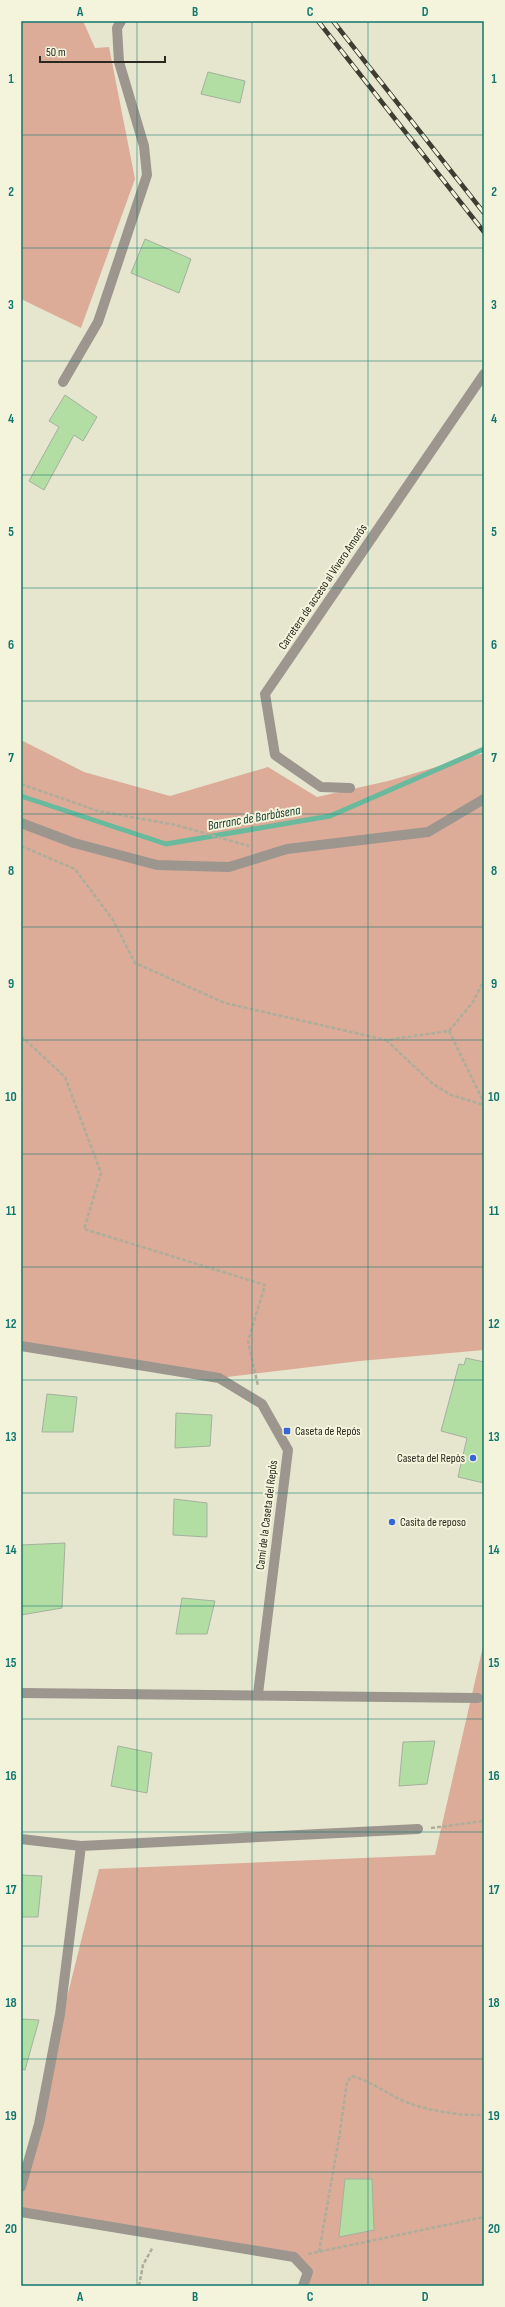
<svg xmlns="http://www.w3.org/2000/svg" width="505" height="2307" viewBox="0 0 505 2307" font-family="'Sofia Sans Condensed',sans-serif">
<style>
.green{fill:#dcac99}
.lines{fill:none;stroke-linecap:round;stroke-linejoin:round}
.stream{stroke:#69b99d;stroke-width:5}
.building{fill:#b2dda3;stroke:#a4b19f}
.path{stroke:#adad9a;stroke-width:2.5;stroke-dasharray:4 2;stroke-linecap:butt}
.minor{stroke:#9c968e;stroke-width:10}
.rail-casing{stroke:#3d3d32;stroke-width:4.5}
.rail{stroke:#f4f3dc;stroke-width:3;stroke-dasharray:9;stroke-linecap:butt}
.grid{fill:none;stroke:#0f766e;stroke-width:1;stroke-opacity:0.55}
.poi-dot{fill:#3767d7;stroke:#f4f3dc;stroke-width:1.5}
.labels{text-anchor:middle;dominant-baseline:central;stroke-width:4;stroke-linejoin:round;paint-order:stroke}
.street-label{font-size:12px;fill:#292920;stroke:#f4f3dc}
.poi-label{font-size:12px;fill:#292920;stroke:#f4f3dc;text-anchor:start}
.water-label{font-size:13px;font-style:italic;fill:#153a2e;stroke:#f4f3dc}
.neatline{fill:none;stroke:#0f766e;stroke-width:1.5}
.grid-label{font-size:13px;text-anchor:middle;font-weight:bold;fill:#0f766e}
</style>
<rect width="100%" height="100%" fill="#e6e6cf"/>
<!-- green -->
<path class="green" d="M21 21H83L95 48 109 47 135 179 81 328 21 299Z
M21 740 84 772 170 796 268 767 317 797 388 781 484 753V1350L360 1361 219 1378 21 1346Z
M484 1642V2286H304L308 2271 294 2257 21 2212V2182L99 1869 435 1855Z"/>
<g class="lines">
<!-- stream -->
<path class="stream" d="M21 796 166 844 330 816 484 749"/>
</g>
<!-- building -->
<path class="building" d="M208 72 245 81 240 103 201 94Z
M145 239 191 259 179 293 131 273Z
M65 395 97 417 83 441 74 435 44 490 29 481 59 427 49 421Z
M466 1358 484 1362V1483L458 1477 467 1438 441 1431 459 1364 464 1365Z
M47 1394 77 1397 73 1432H42Z
M176 1413 212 1415 210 1446 175 1448Z
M174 1499 207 1503V1537L173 1535Z
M65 1543 62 1608 21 1615V1545Z
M182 1598 215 1601 207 1634H176Z
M435 1741 427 1784 399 1786 403 1742Z
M118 1746 152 1753 147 1793 111 1786Z
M21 1875 42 1876 38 1917H21Z
M21 2019 39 2020 25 2070 21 2069Z
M345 2179H372L374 2230 339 2237Z"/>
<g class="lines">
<!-- path -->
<path class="path" d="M21 784 98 811 176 825 249 846
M21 846 75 869 113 920 135 963 225 1003 386 1040 449 1031 473 1002 484 980
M449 1031 484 1103
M21 1036 65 1077 101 1173 84 1229 265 1285 248 1341 258 1386
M386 1040 433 1084 451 1095 484 1105
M431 1828 484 1821
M319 2252 339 2138 347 2082 352 2076C370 2081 383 2091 399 2099 423 2110 458 2116 484 2115
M308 2254 484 2217
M139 2286 143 2265 153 2247"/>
<!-- minor -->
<path class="minor" d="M63 382 98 322 147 175 144 146 119 62 117 28 121 21
M350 788 321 787 275 755 265 694 484 374
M21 823 74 843 157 865 229 867 287 849 428 832 484 799
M21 1346 219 1378 262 1404 288 1450 258 1694
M21 1693 478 1698
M21 1839 81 1846 418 1829
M21 2187 39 2124 60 2014 81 1846
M21 2212 294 2257 308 2272 303 2286"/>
<defs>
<path id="rail" d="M318 21 484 232
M333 21 484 213"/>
</defs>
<!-- rail casing -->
<use href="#rail" class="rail-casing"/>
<!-- rail -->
<use href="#rail" class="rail"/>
</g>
<!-- grid -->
<path class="grid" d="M137 21V2286M252 21V2286M368 21V2286M21 135H484M21 248H484M21 361H484M21 475H484M21 588H484M21 701H484M21 814H484M21 927H484M21 1040H484M21 1154H484M21 1267H484M21 1380H484M21 1493H484M21 1606H484M21 1719H484M21 1832H484M21 1946H484M21 2059H484M21 2172H484"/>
<!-- markers -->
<g class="poi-dot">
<rect x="283" y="1427" width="8" height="8" rx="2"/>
<circle cx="473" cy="1458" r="4"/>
<circle cx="392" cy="1522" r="4"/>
</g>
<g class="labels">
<!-- street labels -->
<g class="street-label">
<text transform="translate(323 587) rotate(-56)">Carretera de acceso al Vivero Amorós</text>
<text transform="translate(267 1515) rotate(-83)">Camí de la Caseta del Repòs</text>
</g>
<!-- poi labels -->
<g class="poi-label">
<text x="295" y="1431">Caseta de Repós</text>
<text x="465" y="1458" text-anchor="end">Caseta del Repòs</text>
<text x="400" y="1522">Casita de reposo</text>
</g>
<!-- water labels -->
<g class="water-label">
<text transform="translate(254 818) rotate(-10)">Barranc de Barbàsena</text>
</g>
</g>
<!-- border -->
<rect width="505" height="2307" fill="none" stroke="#f4f3dc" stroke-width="44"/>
<!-- scale -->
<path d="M40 56v6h125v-6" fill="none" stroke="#292920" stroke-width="2"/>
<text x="46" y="56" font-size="12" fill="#292920" stroke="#f4f3dc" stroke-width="3" paint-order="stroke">50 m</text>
<rect x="22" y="22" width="461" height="2263" class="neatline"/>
<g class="grid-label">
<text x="80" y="16">A</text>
<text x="195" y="16">B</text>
<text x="310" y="16">C</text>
<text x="425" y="16">D</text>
<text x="11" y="83">1</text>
<text x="494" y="83">1</text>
<text x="11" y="196">2</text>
<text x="494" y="196">2</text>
<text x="11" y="309">3</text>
<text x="494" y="309">3</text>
<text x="11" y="423">4</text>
<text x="494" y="423">4</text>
<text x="11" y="536">5</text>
<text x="494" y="536">5</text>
<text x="11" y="649">6</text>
<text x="494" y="649">6</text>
<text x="11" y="762">7</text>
<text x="494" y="762">7</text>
<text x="11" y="875">8</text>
<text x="494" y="875">8</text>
<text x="11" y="988">9</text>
<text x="494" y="988">9</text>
<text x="11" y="1101">10</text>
<text x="494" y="1101">10</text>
<text x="11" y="1215">11</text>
<text x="494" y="1215">11</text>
<text x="11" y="1328">12</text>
<text x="494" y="1328">12</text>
<text x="11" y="1441">13</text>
<text x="494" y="1441">13</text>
<text x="11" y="1554">14</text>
<text x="494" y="1554">14</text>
<text x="11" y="1667">15</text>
<text x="494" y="1667">15</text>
<text x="11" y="1780">16</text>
<text x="494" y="1780">16</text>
<text x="11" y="1894">17</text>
<text x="494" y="1894">17</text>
<text x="11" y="2007">18</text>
<text x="494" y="2007">18</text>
<text x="11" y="2120">19</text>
<text x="494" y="2120">19</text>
<text x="11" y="2233">20</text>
<text x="494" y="2233">20</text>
<text x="80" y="2301">A</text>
<text x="195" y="2301">B</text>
<text x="310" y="2301">C</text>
<text x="425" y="2301">D</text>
</g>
</svg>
